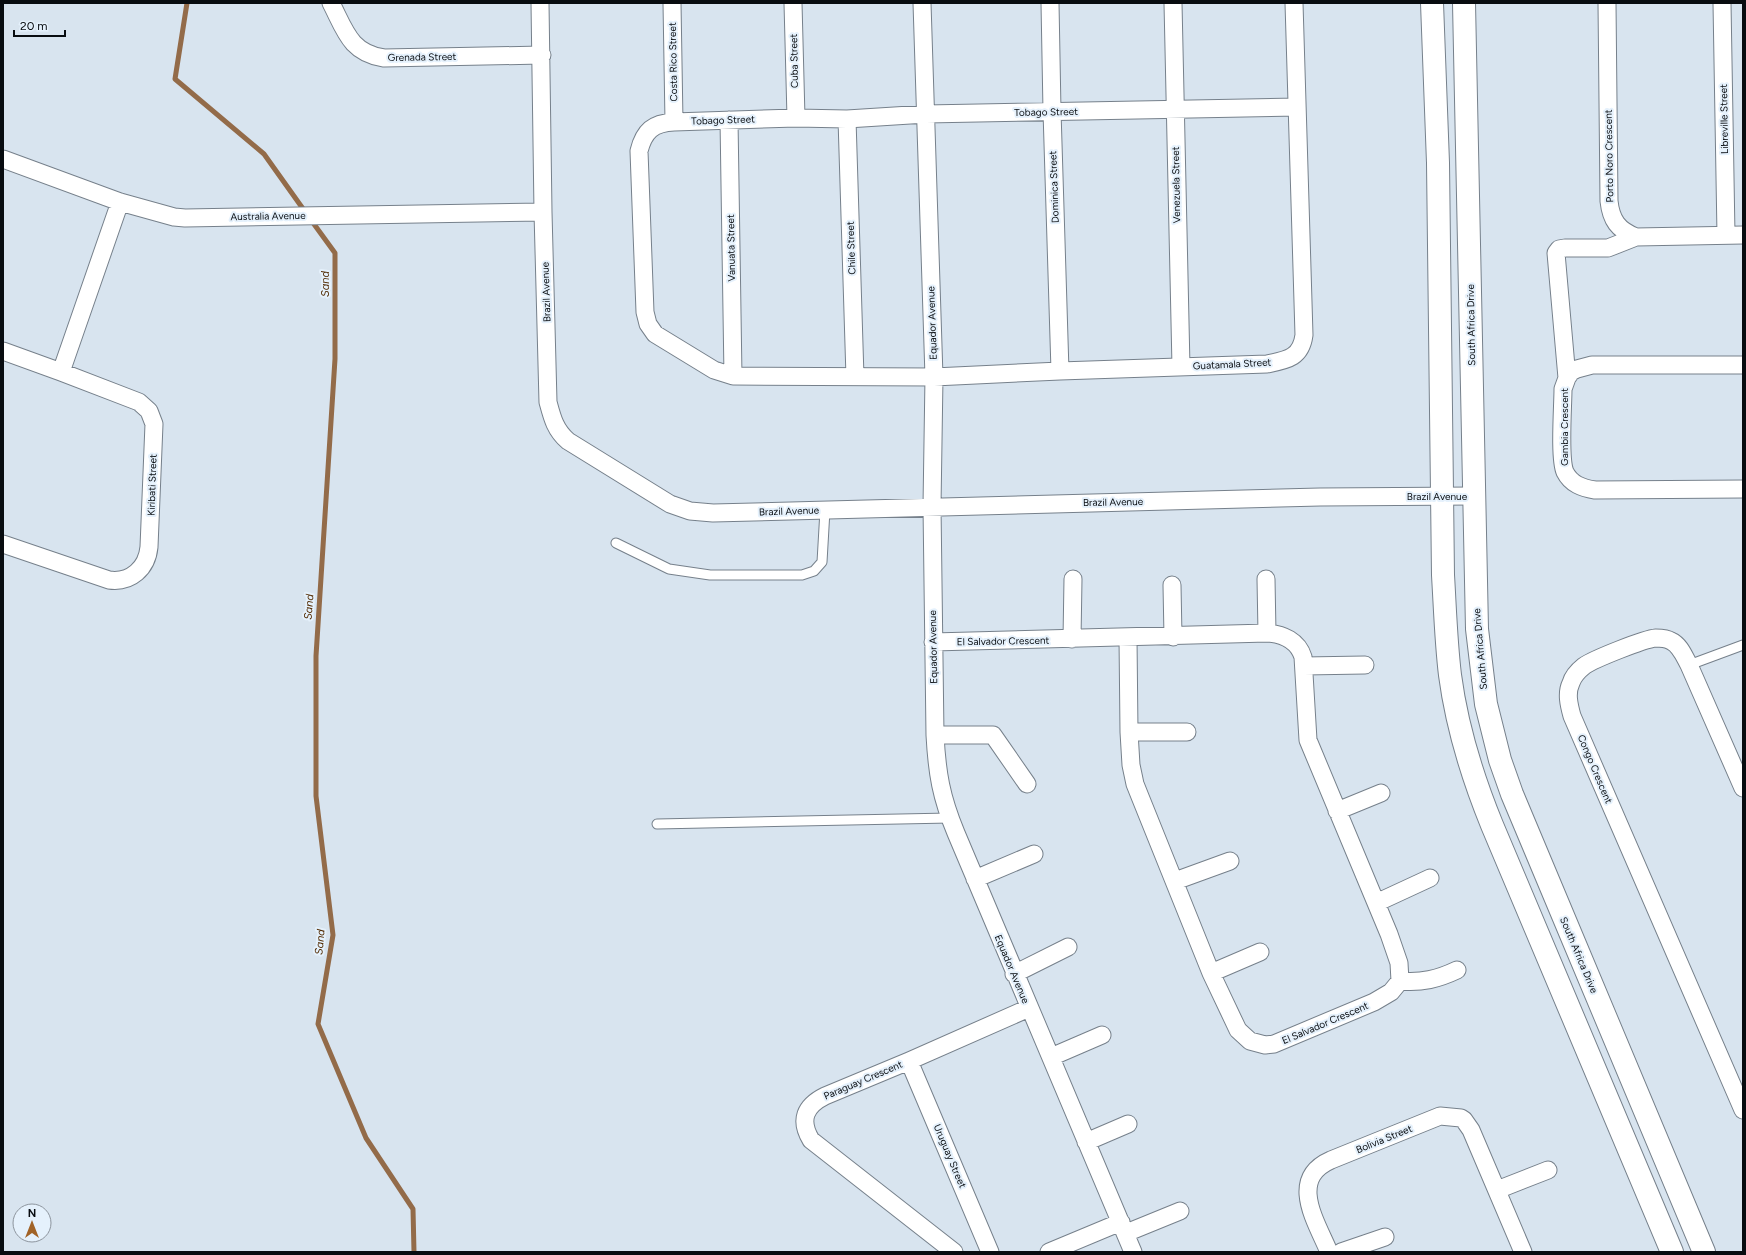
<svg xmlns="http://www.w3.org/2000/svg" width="1746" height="1255" viewBox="0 0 1746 1255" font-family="Figtree,sans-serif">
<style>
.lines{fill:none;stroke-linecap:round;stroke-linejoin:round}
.stream{stroke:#936b49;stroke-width:5}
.service-casing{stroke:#76808b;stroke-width:11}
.minor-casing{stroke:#76808b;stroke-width:19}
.tertiary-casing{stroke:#76808b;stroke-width:24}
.service{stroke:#fff;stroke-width:9}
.minor{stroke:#fff;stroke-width:17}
.tertiary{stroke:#fff;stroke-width:22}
.labels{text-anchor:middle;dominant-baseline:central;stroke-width:4;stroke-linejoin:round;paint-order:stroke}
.street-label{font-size:10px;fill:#080c10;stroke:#e5f1fc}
.water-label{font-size:11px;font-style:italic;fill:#532c04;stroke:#e5f1fc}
</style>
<rect width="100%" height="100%" fill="#d8e4ef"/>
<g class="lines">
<!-- stream -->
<path class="stream" d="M187 3 175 79 264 154 306 213
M311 220 335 253V359L316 656V796L333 935 318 1024 366 1138 413 1209 414 1252"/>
<defs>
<path id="service" d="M616 543 669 569 710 575H802L814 571 822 562 825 510
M1689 665 1743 645
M657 824 950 818"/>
<path id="minor" d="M331 3C345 30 350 53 384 58L542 55
M540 3 543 212 548 402C552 417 555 430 568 441L670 504 690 511 713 513 1320 497 1474 496
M672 3 674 122
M793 3 796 118
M922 3 934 377 932 506 935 735C937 773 941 797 956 833L1133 1252
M1050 3 1052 111 1060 371
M1173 3 1181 367
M1294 3 1304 335C1301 358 1287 360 1267 364L1060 371 934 377 733 376 714 370 655 334 648 324 645 312 639 151C644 131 653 123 674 122L796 118 847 119 926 114 1297 107
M1607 3 1609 201C1611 220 1618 230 1636 237L1743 235
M1722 3 1726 235
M847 119 855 377
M729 120 733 376
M3 159 120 202 174 217 185 218 543 212
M3 351 61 372 139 402 149 411 154 424 149 547C147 568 131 583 109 580L3 544
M1743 365H1592L1577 369 1571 372 1567 378 1563 389C1563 406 1559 458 1565 472 1571 484 1582 488 1595 490L1743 489
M61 372 120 202
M1567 378 1556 253 1559 249 1565 248H1608L1636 237
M1266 579 1267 633
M1172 585 1173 637
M1072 639 1073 579
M933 642 1267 633C1283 634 1298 641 1303 657L1308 740 1389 934 1399 963 1400 981 1391 992 1374 1002 1274 1044 1265 1045 1250 1041 1238 1030 1211 973 1141 799 1135 784 1131 765 1129 732 1128 638
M1304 666 1365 665
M1129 732H1187
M935 735H993L1027 784
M1743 788 1689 665C1684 656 1680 645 1671 641 1666 638 1661 638 1656 638 1644 639 1594 659 1584 666 1579 670 1573 676 1571 683 1566 693 1569 705 1572 716L1743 1110
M1337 811 1381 793
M975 879 1034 854
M1175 881 1230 861
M1376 903 1430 878
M1211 973 1260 952
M1014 974 1068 947
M1400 981C1422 983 1438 979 1457 970
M1051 1057 1102 1035
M909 1061 990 1252
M1086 1142 1128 1124
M1497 1190 1548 1170
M1126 1233 1180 1211
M954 1252 811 1140C799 1120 805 1106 825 1096L909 1061 1029 1008
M1049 1252 1121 1222
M1329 1252C1316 1221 1288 1179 1331 1160L1440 1116 1461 1118 1464 1120 1471 1130 1523 1252
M1341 1252 1385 1237"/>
<path id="tertiary" d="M1432 3 1438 163 1443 575C1445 608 1446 642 1450 675 1457 728 1472 776 1492 825L1672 1252
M1464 3 1477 629 1486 704 1500 760 1512 794 1704 1252"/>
</defs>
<!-- service casing -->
<use href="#service" class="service-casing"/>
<!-- minor casing -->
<use href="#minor" class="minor-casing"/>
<!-- tertiary casing -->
<use href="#tertiary" class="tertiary-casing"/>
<!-- service -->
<use href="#service" class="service"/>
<!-- minor -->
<use href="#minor" class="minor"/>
<!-- tertiary -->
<use href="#tertiary" class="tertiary"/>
</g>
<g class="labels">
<!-- street labels -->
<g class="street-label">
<text transform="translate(422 57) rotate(-1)">Grenada Street</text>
<text transform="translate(794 61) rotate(-91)">Cuba Street</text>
<text transform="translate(673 62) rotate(-91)">Costa Rico Street</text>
<text transform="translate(1046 112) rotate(-1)">Tobago Street</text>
<text transform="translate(1724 119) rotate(-91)">Libreville Street</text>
<text transform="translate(723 120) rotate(-2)">Tobago Street</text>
<text transform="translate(1609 156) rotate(-91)">Porto Noro Crescent</text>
<text transform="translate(1176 185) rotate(-91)">Venezuela Street</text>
<text transform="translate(1054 187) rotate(-92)">Dominica Street</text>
<text transform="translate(268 216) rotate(-1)">Australia Avenue</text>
<text transform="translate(731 248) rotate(-91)">Vanuata Street</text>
<text transform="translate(851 248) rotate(-92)">Chile Street</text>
<text transform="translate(546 292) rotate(-92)">Brazil Avenue</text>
<text transform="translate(932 323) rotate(-92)">Equador Avenue</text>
<text transform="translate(1471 325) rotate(-91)">South Africa Drive</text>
<text transform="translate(1232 364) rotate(-3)">Guatamala Street</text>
<text transform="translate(1564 427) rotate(-90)">Gambia Crescent</text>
<text transform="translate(152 485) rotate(-88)">Kiribati Street</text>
<text x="1437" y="496">Brazil Avenue</text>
<text transform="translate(1113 502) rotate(-1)">Brazil Avenue</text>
<text transform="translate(789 511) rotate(-2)">Brazil Avenue</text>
<text transform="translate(1003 641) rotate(-1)">El Salvador Crescent</text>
<text transform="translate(933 647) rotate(-91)">Equador Avenue</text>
<text transform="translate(1480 649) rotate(-95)">South Africa Drive</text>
<text transform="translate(1595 769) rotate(67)">Congo Crescent</text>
<text transform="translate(1579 955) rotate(67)">South Africa Drive</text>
<text transform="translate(1012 969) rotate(67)">Equador Avenue</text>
<text transform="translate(1325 1023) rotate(-23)">El Salvador Crescent</text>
<text transform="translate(863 1080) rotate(-23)">Paraguay Crescent</text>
<text transform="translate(1384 1139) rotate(-22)">Bolivia Street</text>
<text transform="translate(950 1156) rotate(67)">Uruguay Street</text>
</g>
<!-- water labels -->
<g class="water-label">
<text transform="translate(325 284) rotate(-90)">Sand</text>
<text transform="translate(309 607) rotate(-86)">Sand</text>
<text transform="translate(320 942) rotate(-85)">Sand</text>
</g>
</g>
<!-- border -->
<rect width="1746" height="1255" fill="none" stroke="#080c10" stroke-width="8"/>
<!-- north arrow -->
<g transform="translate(32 1223)"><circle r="19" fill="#e5f1fc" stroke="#8d959e"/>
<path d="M0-3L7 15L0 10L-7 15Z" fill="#a16328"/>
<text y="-6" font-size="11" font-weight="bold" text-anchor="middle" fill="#080c10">N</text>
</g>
<!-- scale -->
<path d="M14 30v6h51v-6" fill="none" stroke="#080c10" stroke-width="2"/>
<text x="20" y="30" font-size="12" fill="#080c10" stroke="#e5f1fc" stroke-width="3" paint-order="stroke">20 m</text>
</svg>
